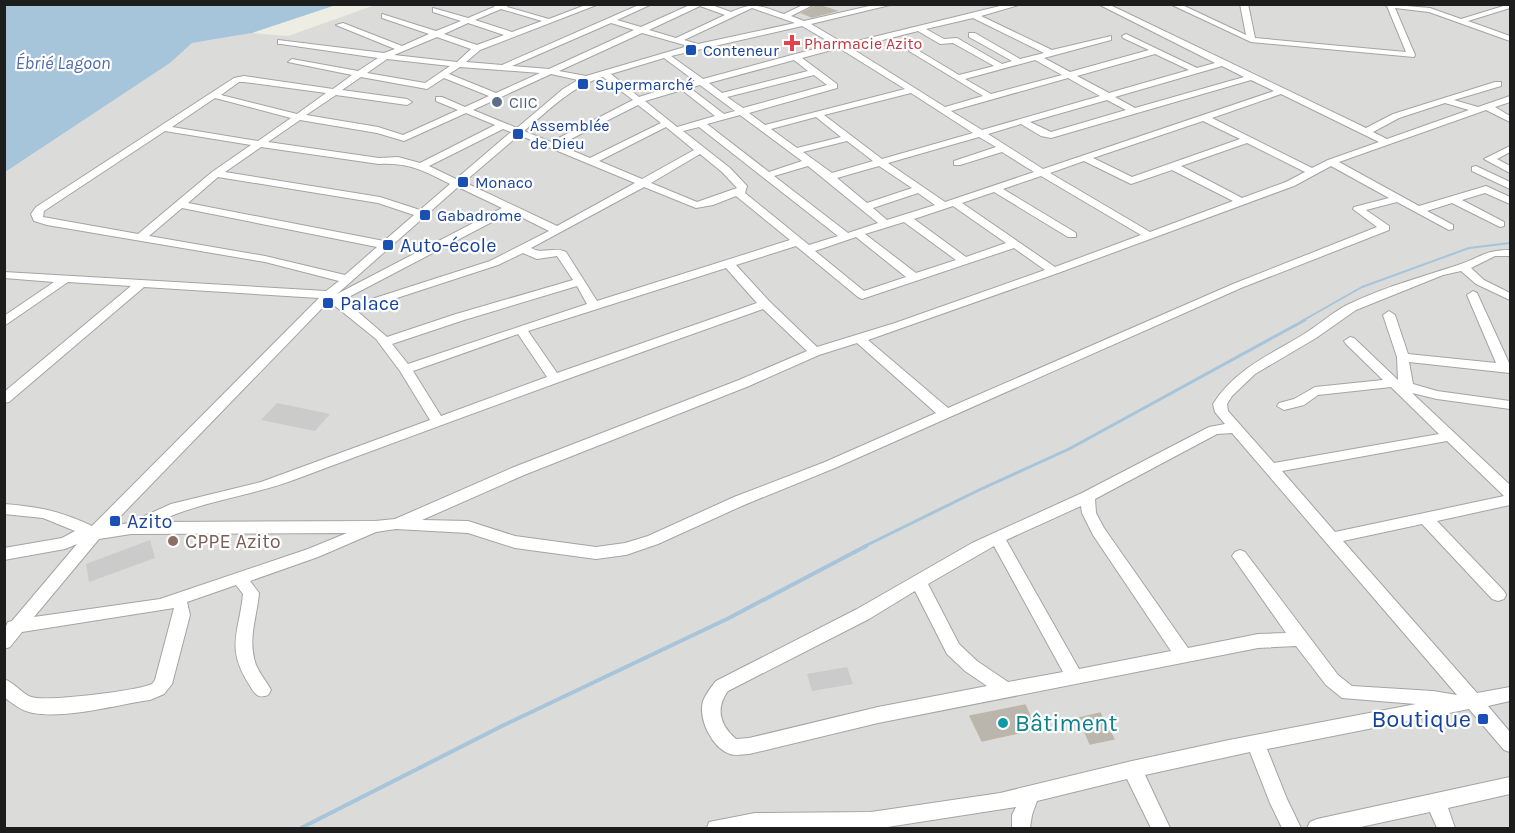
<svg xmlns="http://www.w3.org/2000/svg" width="1515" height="833" font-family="Karla,sans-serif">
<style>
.residential{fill:#dbdbda}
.religious{fill:#cbcbcb}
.water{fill:#a6c4da}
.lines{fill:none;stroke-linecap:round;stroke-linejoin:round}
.stream-far2{stroke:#a6c4da;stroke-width:2}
.stream-far1{stroke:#a6c4da;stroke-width:3}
.stream{stroke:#a6c4da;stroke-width:4}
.building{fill:#bab5ad;stroke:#bfb6a7;stroke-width:1.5}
.minor-casing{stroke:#a4a4a4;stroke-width:2}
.minor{fill:#fff;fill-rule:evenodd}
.health-dot{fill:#e0444e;stroke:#fff;stroke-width:2}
.transit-dot{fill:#1a4fb4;stroke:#fff;stroke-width:2}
.service-dot{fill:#5c6f8a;stroke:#fff;stroke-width:2}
.education-dot{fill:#8d6e63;stroke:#fff;stroke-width:2}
.culture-dot{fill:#0f9aa8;stroke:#fff;stroke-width:2}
.labels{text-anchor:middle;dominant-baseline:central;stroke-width:4.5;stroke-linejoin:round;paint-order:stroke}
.far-health-label{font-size:16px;fill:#be3a42;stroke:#fff;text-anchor:start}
.far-transit-label{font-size:16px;fill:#164399;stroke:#fff;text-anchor:start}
.far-service-label{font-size:16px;fill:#4e5e75;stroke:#fff;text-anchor:start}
.far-water-label{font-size:18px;font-style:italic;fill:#4e6aa9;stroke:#fff}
.transit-label{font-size:20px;fill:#164399;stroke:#fff;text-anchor:start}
.education-label{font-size:20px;fill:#785e54;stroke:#fff;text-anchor:start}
.near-transit-label{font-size:24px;fill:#164399;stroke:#fff;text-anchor:end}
.near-culture-label{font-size:24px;fill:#0d838f;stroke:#fff;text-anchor:start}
</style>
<rect width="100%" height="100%" fill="#eeede4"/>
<path class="residential" d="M375,5H1510V828H5L4,172L170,63L192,43L252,33L288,36Z"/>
<path class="religious" d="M277,403L330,414L315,431L261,420Z
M150,540L155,558L89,582L86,564Z
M847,667L853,684L812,691L807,674Z"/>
<path class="water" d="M5,4H336V5L252,33L192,43L170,63L5,172Z"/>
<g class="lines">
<path class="stream-far2" d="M1302,321L1362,287L1469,248L1510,243"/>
<path class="stream-far1" d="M863,547L979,490L1069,449L1305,320"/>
<path class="stream" d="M301,828L504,725L729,618L866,546"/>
</g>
<path class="building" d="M818,5L836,11L812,17L802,13Z
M1025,705L1036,729L982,741L970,716Z
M1100,713L1114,739L1090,744L1079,718Z"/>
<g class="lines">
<defs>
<path id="minor" d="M494,4H510L507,7L549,19L588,4H599L480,50L466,62L502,65L641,4H652L617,20L641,27L692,4H709L731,12C755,1 760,6 784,14L805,4H815L791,16L804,21L878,4H894L811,24L845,44L1008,4H1022L981,16L1052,50L1111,36V40L1044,58L1070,72L1149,50L1123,38L1122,36L1126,34L1197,68L1215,63L1098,4H1108L1366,128L1393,114L1495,82H1501V86L1454,100L1478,107L1510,96V102L1495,107L1510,116V122L1486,110L1339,162L1419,206L1486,186L1510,197V204L1485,193L1462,200L1504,222V226L1500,227L1452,203L1427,211L1453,225V229L1449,230L1397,202L1366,210L1389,226V230L1241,288L835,468L744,505L658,544L626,555L596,559L515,548L468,533L396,529L376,532L318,557L250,581L259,593C257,618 247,639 256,665C260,674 266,681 271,690L268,695C258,699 255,694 250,686C225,647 239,634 243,594L236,585L187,602L190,615L172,684L164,694L150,700C115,705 67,719 33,713C22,711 13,704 4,697V679C15,683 21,693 31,697C46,702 137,691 152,684L155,680L174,608L22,632L10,647L4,649V630L8,622L12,621L77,544L65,549L4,560V548L62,538L75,531L43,518L4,514V504C40,507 60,511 92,526L319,298L144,287L9,402L4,403V392L131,286L68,282L4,326V316L54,282L4,278V272L326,291L339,281L265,262L47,225L34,221L31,214L36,207L234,78L244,76L333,89L352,75L288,62L292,59L358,71L378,58L281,44H278V40L384,53L395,49L336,25L343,23L402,46L429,34L382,18V14L436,31L461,21L433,12V8L468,18L494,7ZM700,6L725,15L676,38L649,30ZM752,8L795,23L698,44L684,40ZM501,9L542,21L512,32L475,20ZM973,18L1044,53L1020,59L975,33H969V37L1012,61L1002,64L957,38L944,39L926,29ZM468,23L504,35L477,45L444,34ZM611,23L634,30L549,69L512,66ZM802,26L833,44L703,79L671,56ZM918,31L940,44L953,43L994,66L959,75L916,49L909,51L983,96L945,107L851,48ZM642,33L688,46L586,76L559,71ZM437,37L471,49L457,62L394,55ZM839,48L905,89L765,125L749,113L837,88V84L802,58ZM1155,54L1189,70L1109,93L1077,76ZM664,58L695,81L679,84L639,97L611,74ZM387,59L450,66L425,83L367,73ZM794,60L808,71L722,93L709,83ZM1035,60L1062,75L991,94L965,79ZM1222,66L1244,77L1135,108L1115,97ZM460,67L540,73L496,93L449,74ZM551,74L578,80L563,89L517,128L473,110ZM814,75L827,85L743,108L727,97ZM361,77L427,89L444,78L489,96L465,107L442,97H436V101L458,110L403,135L378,127L306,115L336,95L407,105L412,102L407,99L342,90ZM603,77L633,100L551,142L524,131C549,110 572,86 603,77ZM1068,78L1100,96L982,130L951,111ZM1251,80L1274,91L1043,169L988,134L1021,124L1041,136L1051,138ZM239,82H244L326,93L297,114L221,95ZM700,85L735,111L724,114L690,88ZM682,90L715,116L677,127L645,101ZM911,93L973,133L882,159L824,115ZM1281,94L1379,142L1328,160L1312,168L1212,118ZM215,98L291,118L258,141L172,127ZM1107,100L1126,110L1051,132L1030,122ZM1445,103L1469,110L1387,139L1373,132L1399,118ZM638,105L661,123L590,158L559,145ZM466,113L495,125L420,163L398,157L379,158L268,142L300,120L377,133L404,141ZM740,115L802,161L769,172L707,124ZM816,117L841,137L797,148L771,129ZM1203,121L1240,139L1132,177L1093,158ZM666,127L694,150L642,179L599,161ZM699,127L838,236L809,245L745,193L747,186L730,168L683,131ZM503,129L511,132L456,179L429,166ZM165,131L251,145L212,172L138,234L43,217L44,211ZM519,135L635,183L557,226L464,182ZM979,137L996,147L954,161V165H960L1002,152L1034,172L945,202L888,163ZM847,141L873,161L832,173L803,152ZM1247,143L1305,172L1286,182L1242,198L1181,166ZM261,147L379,164C408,162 425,171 450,184L420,210L380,197L225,172ZM700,154L722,172L737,188L697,202L651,183ZM1084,161L1131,184L1172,170L1233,201L1150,232L1050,173ZM808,166L878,223L848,233L774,176ZM879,166L912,188L867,203L837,178ZM1331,166L1389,198L1354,207L1353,209L1377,227L1233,284L948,408L868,340L1058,273L1294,186ZM1041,176L1141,235L1055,267L962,203L994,192L1068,237H1076V233L1003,189ZM218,177L378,203L414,215L384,241L188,203ZM458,187L502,208L337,294ZM644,187L696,208L713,205L736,196L790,240L597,301L566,252C554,246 543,255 531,248ZM918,193L935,205L887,220L873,208ZM953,206L1006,243L966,257L914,219ZM182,208L377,247L345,275L265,256L149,236ZM511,212L549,231L490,261L350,306L343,300ZM904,222L956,260L916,273L865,234ZM856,237L906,277L864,291L815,251ZM796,246L858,297L862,299L1014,248L1045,270L895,323L817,347L769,301L736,265ZM523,253L537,259L557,256L573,280L456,314L387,337L357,311L498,265ZM726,268L757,303L557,373L528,331ZM577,286L587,304L408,364L392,344L464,320ZM329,301L376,339L400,371L430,420L261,482L171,504L129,523L111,526ZM763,309L807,351L739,380L514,467L395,519L375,521L157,522C201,501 253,496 299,478C454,420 607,364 763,309ZM518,334L547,377L441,416L413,371ZM857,343L936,413L825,462L734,497L648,536L625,543L596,547L515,536L468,521L422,520L524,475L749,386L819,355ZM347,533L308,549L160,599L34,617L99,539L131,534Z
M1170,4H1180L1246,35L1240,4H1248L1255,38L1406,52L1387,6L1383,4L1430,8L1461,19L1510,4V8L1468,21L1510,36V41L1429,12L1395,8L1415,55L1414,57L1251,42Z
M1510,146V152L1497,159L1510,166V173L1484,159Z
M1476,166L1510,182V189L1472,171V167Z
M1510,250V256H1495L1471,268L1484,280L1510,293V300L1476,284L1461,271L1443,275L1356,310L1316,338L1255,374L1232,396L1227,404L1228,411L1274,463L1439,434L1391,387L1318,395L1304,405L1284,410L1277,406L1279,403L1294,399L1315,387L1383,380L1346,344L1344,341L1350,337L1354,338L1398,380L1397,357L1383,315L1389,311L1395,315L1408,354L1496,363L1467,295L1473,291L1477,293L1510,365V373L1409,362L1413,384L1437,391L1510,401V409L1437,399L1412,393L1510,485V505L1437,521L1504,591L1506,595L1504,599L1498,601L1492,599L1422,524L1343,541L1477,693L1510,687V701L1488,706L1510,732V752L1504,750L1469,709L1267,749L1287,799L1301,828H1282L1270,803L1250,752L1145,775L1170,828H1151L1127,779L1037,801L1032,815L1030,828H1012V815L1016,807L881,828H707L709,822L755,813L871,812L1000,793L1132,761L1229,740L1416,704L1342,698L1326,685L1296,646L1258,648L878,723L749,754C743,754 736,756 730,754C712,748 698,719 703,701C706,694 711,687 716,681L857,609L972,543L1082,493L1209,427L1225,424L1215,412L1213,404C1234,371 1267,356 1299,337C1317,327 1332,312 1349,304C1384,287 1422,277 1458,265C1480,258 1484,250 1510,250ZM1232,433L1457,695L1433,691L1352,686L1338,675L1245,552L1240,550L1235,552L1232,556L1235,560L1286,633L1258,634L1188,648L1104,528L1096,513L1095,499L1217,434ZM1447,441L1504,496L1335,532L1282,471ZM1081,506L1082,513L1093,535L1171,651L1079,669L1006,540ZM994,546L1063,672L1008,682L977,661L959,644L928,584ZM915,591L947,654L965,671L987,686L878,707L749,738L736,739C720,725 715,709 728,691L869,619Z
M1510,777V794L1448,808L1455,828H1437L1430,812L1356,828H1307L1310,822L1317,819Z"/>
</defs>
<use href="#minor" class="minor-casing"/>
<use href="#minor" class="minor"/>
</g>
<path class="health-dot" d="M789 34h6v6h6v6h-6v6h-6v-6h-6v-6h6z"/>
<g class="transit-dot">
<rect x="685" y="44" width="12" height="12" rx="3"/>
<rect x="577" y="78" width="12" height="12" rx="3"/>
<rect x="512" y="128" width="12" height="12" rx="3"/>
<rect x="457" y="176" width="12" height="12" rx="3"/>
<rect x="419" y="209" width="12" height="12" rx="3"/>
<rect x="382" y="239" width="12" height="12" rx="3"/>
<rect x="322" y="297" width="12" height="12" rx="3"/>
<rect x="109" y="515" width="12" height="12" rx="3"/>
<rect x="1477" y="713" width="12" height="12" rx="3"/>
</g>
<circle class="service-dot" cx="497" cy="102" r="6"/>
<circle class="education-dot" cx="173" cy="541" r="6"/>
<circle class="culture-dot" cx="1003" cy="723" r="6"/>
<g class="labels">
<g class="far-health-label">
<text x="804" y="43">Pharmacie Azito</text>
</g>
<g class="far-transit-label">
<text x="703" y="50">Conteneur</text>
<text x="595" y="84">Supermarché</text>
<text x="530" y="125">Assemblée<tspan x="530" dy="18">de Dieu</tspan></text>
<text x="475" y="182">Monaco</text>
<text x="437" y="215">Gabadrome</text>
</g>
<g class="far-service-label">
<text x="509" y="102">CIIC</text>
</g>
<g class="far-water-label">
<text x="63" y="63">Ébrié Lagoon</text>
</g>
<g class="transit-label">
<text x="400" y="245">Auto-école</text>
<text x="340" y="303">Palace</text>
<text x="127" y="521">Azito</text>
</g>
<g class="education-label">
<text x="185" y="541">CPPE Azito</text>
</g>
<g class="near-transit-label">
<text x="1471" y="719">Boutique</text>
</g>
<g class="near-culture-label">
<text x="1015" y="723">Bâtiment</text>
</g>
</g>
<rect width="1515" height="833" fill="none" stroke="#1d1d1d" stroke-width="12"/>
</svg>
